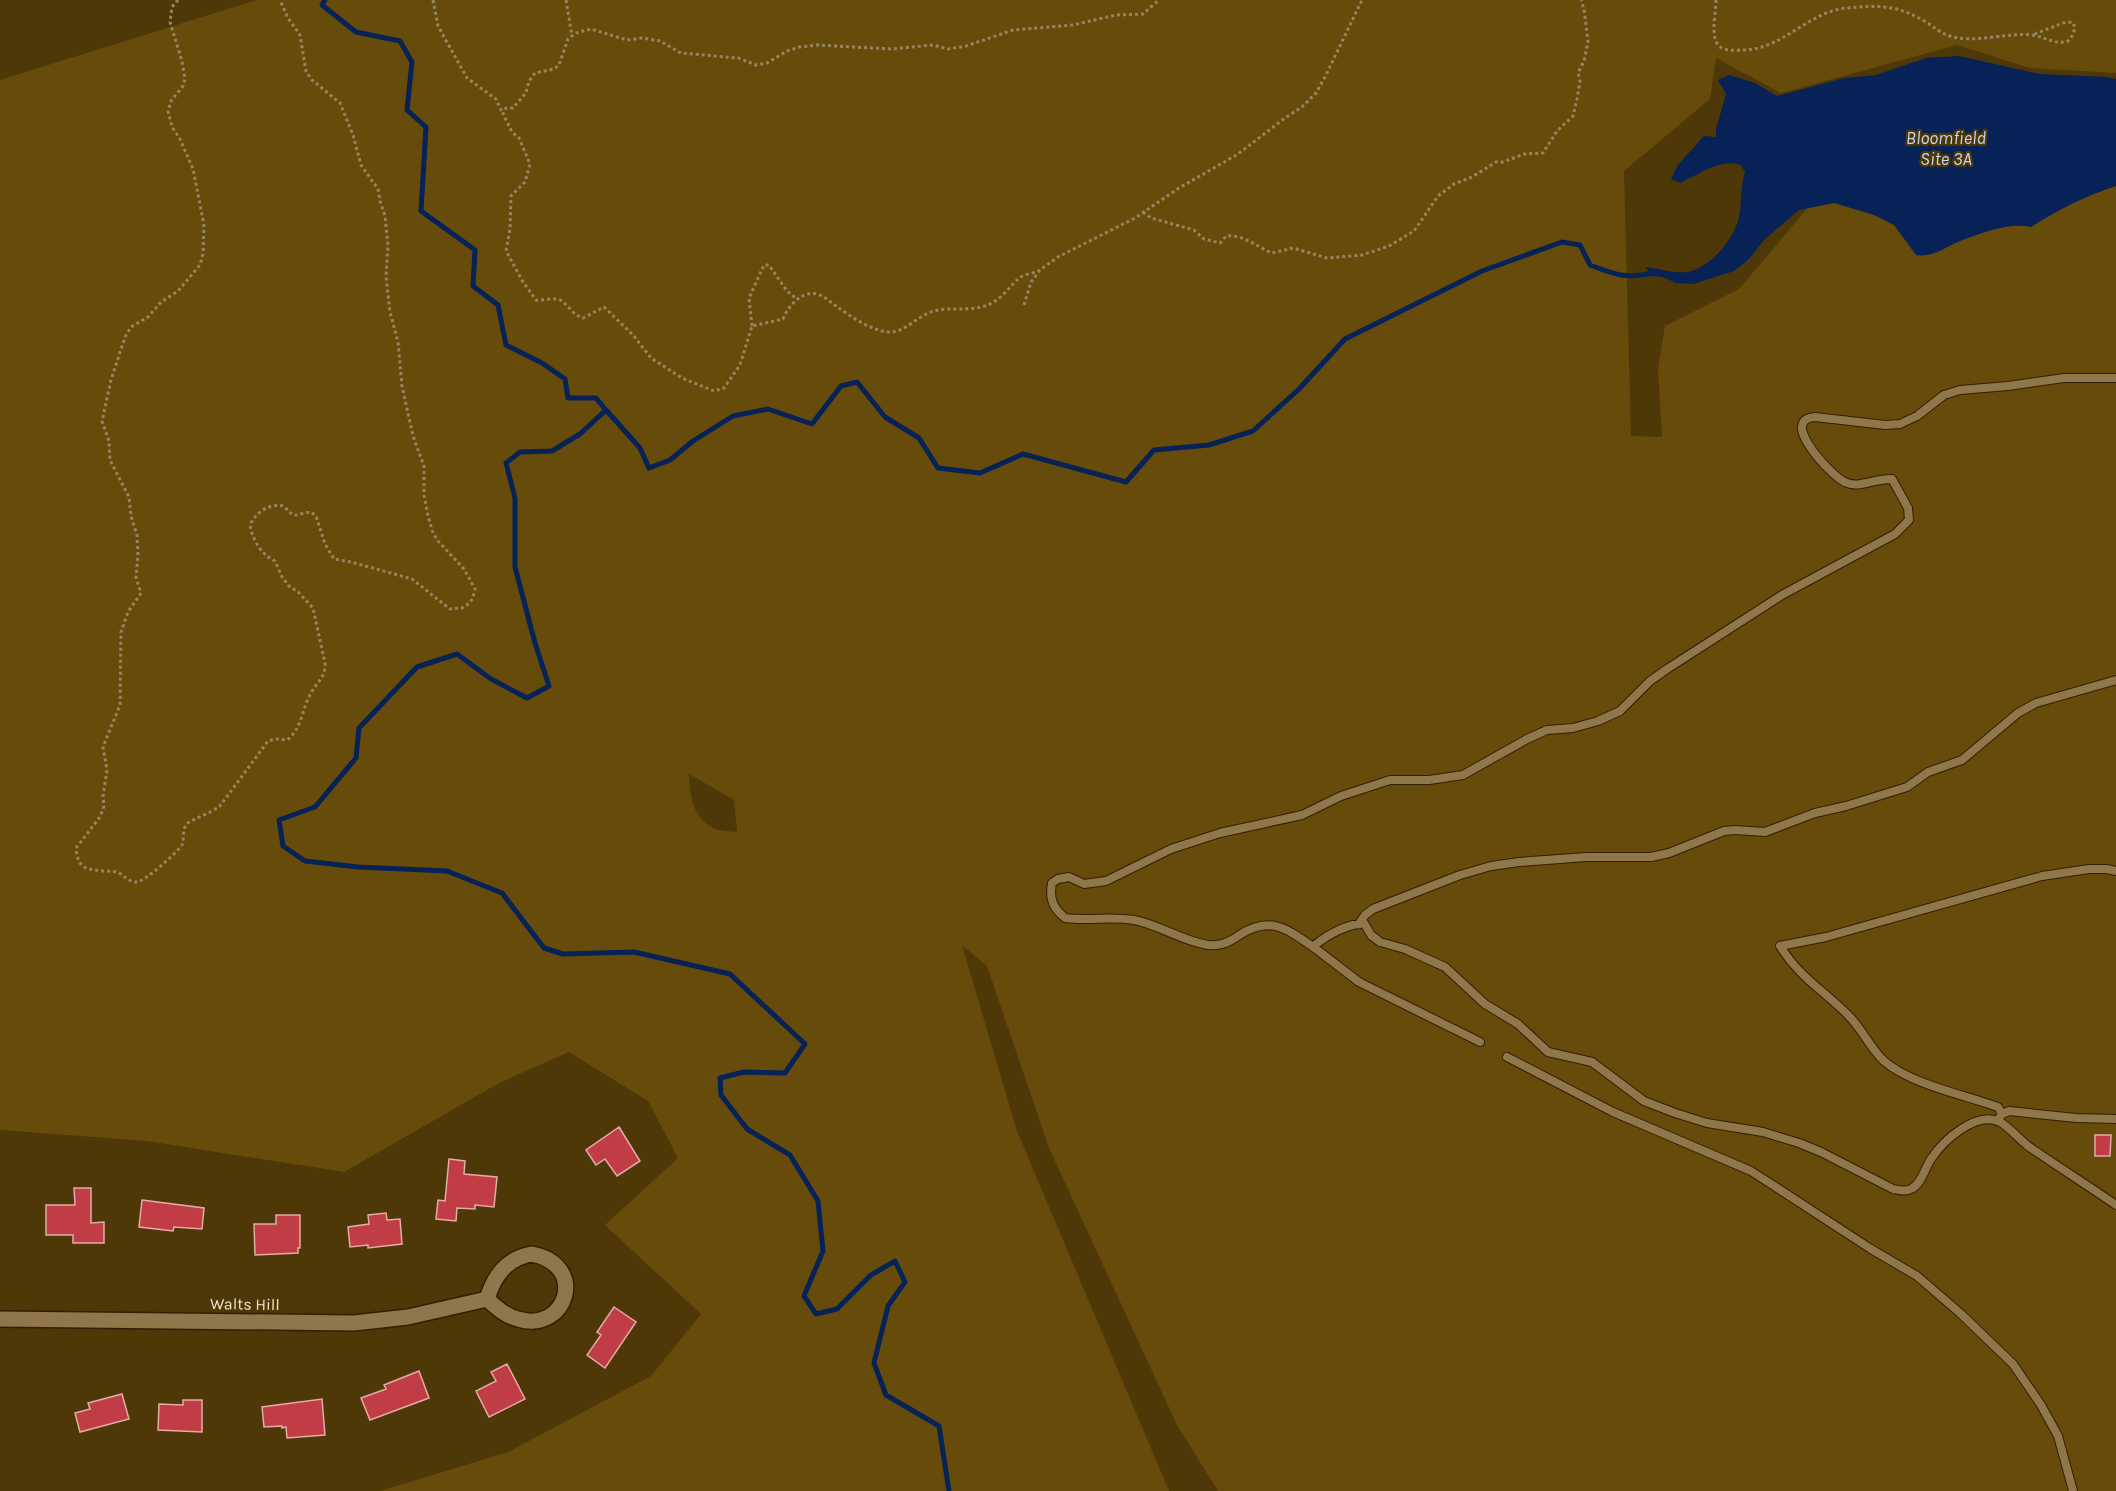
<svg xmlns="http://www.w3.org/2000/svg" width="2116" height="1491" font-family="Karla,sans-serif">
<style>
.green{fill:#674b0b;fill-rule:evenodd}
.water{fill:#062256}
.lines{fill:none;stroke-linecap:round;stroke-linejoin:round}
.stream{stroke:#062256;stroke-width:5}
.building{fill:#c03d45;stroke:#e4aba9;stroke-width:1.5}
.lane-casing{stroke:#301f00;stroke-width:10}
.street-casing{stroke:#301f00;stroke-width:18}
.path{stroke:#978560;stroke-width:3;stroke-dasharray:3 3;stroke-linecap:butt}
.lane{stroke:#8f764b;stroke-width:8}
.street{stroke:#8f764b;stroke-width:15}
.labels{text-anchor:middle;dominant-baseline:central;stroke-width:4.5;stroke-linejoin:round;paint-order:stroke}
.street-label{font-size:16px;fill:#f1e4cd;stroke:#4e3808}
.water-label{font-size:18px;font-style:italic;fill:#c5d4ee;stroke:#4e3808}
</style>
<rect width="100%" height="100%" fill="#4e3808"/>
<path class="green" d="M257,0H2116V73L2030,68L1957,45L1781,93L1716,58L1710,99L1624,171L1631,436L1662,437L1658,369L1665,326L1739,289L1829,183L2116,154V1491H1218L1177,1425L1049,1148L987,966L962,945L1017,1131L1169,1491H380L508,1452L651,1376L701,1314L605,1225L678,1158L648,1101L569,1052L499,1083L344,1172L147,1141L0,1130V80ZM689,774L734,800L737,832C730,831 719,831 713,828C692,817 690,795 689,774Z"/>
<path class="water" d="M1959,56L2040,74L2107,77L2116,79V186C2088,195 2055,211 2031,227C2011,222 1984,232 1965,239C1948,245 1934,258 1916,255L1894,225L1874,215L1834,203L1799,210L1764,240L1749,259L1734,271L1693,284L1676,283L1663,277L1653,276L1645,267C1656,268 1676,274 1686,272C1710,269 1733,240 1739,218C1742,203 1740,187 1745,172L1741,165C1721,158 1698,175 1680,183L1671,179L1678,165L1704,136L1716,137V129L1726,94L1718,80L1729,75L1755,83L1777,96L1844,78L1876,75L1926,58Z"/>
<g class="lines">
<path class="stream" d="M325,0L322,5L356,32L400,41L412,62L407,110L426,127L421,211L475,250L473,286L498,305L506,345L542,363L565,379L568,398H596L606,410
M949,1491L939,1426L886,1395L874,1363L888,1306L905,1282L895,1261L871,1275L837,1309L816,1314L804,1296L823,1251L818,1201L790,1155L747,1129L721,1095L720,1078L744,1072L785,1073L805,1044L730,974L634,952L563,954L544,948L502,893L447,871L358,867L305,861L283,846L279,820L315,807L356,758L359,728L417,667L457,654L491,679L527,698L549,686L535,643L515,567V498L506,463L520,452L552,451L580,434L606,410L640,448L649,468L670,460L693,441L733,416L768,409L812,424L841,386L857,382L885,417L919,438L938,468L980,473L1023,454L1126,482L1154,450L1209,445L1253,431L1299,389L1345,339L1482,271L1562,242L1580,245L1590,265C1618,276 1627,279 1658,272"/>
</g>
<path class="building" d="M619,1127L640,1161L617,1176L605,1159L596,1165L586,1150Z
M2095,1135H2111L2110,1156H2095Z
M449,1159L465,1161L464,1174L497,1177L494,1207L475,1205V1209L457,1208L456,1221L436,1219L438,1200L445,1201Z
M74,1188H91V1223L104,1222V1243H73V1235H46V1205H75Z
M142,1200L204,1208L202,1229L174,1227L173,1231L139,1227Z
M386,1213L387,1220L400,1219L402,1244L368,1248V1245L350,1247L348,1227L369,1224L368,1215Z
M276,1215H300V1248H298V1253L255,1255L254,1224H276Z
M614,1307L636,1322L605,1368L587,1355L601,1335L597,1332Z
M507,1364L525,1399L489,1417L476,1391L496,1381L491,1372Z
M419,1371L429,1398L370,1420L361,1398L386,1389L384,1385Z
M122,1394L129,1419L80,1432L75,1413L90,1409L88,1403Z
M322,1399L325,1435L287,1438L286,1427L282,1428V1426L264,1427L262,1407Z
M183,1400H202V1432L158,1430L159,1404L183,1405Z"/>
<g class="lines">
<defs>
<path id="lane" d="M1359,924L1365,915L1373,909L1460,875L1491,866L1519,862L1586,857H1651L1669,853L1724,831L1735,830L1765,832L1815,813L1846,806L1907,787L1928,772L1962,760L2018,713L2036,703L2116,680
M1316,949C1287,929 1270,914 1238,936C1228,943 1220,946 1208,945C1182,941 1160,925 1134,920C1112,916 1088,921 1065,918C1053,908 1049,899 1052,883L1058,879L1069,877L1084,884L1106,881L1171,849L1220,833L1302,815L1341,796L1390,780H1429L1463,775L1527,739L1547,730L1573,728L1598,721L1620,711L1650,681L1667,669L1782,595L1895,534L1909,520L1908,508L1892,479C1877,478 1861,488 1847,483C1834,479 1795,436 1803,423C1805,418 1810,418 1815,417L1885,425L1900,424L1917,416L1944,395L1960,390L2008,386L2064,378H2116
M1480,1042L1359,982L1316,949L1315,945C1330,933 1346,925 1364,923L1371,935L1380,942L1405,949L1445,967L1485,1004L1518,1024L1548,1052L1592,1062L1644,1101L1675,1113L1707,1123L1763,1132L1799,1143L1821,1152L1893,1189C1898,1190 1905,1192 1911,1189C1921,1185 1925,1168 1931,1159C1943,1141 1976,1110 2000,1122C2009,1127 2019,1139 2028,1146C2057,1166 2087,1185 2116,1205
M1507,1057L1613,1112L1751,1171L1871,1249L1917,1276L1960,1313L2013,1364L2041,1405L2058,1436L2073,1491
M2002,1114L1998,1107L1986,1103C1955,1093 1908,1082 1884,1061C1869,1047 1862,1028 1847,1014C1822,989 1800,978 1780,946L1826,937L2042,876L2089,869H2107L2116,871
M2000,1117L2002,1114L2009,1111L2076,1118L2116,1119"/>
<path id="street" d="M531,1254C589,1264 567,1334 518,1319C505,1316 496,1307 487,1299C494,1276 506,1259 531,1254Z
M0,1319L354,1323L408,1317L487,1299"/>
</defs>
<use href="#lane" class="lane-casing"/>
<use href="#street" class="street-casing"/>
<path class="path" d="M178,0L172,7L170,22L182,61L185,79L183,86L171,101L168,111L172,127L180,139L193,169L204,225L203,254L200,265L178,291L161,302L148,317L131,327L125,337L111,380L102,421L109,441L110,460L129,497L131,516L137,535L138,555L136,578L141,593L128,612L121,632L120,705L103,747L107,770L103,796L104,806L100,817L76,848C78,868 84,869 103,871C107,871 112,871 117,872C123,874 129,883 137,882C144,882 178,852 182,845C185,838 181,829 188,823C193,819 211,813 220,806L268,741L276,739L287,740C302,729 302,708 311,693C317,682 326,677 325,663L313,608L298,592L289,586L282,577L275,561C261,554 253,541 250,525C256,512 269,503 284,506C296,521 296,513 311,512L316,516L325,544L334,559L351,562L412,579L450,609L462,608L470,603L473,597L475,589L464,569L438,541L433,533L428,516L424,495V466L413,436L402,386L398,342L390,312L386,276L388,246L385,216L380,201L378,189L361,165L353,135L340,103L312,80L306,71L300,35L288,18L280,0
M433,0L438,26L467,78L496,99L503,114
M566,0L572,36
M1716,0C1716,15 1708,44 1724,49C1730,51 1737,50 1743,50C1782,50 1809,11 1847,8C1879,5 1898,5 1926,22C1934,27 1940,33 1950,36C1974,44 2008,32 2032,35C2046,37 2052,44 2067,42L2073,35L2075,27L2072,22L2063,23L2032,35
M1143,212L1151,218L1194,230L1204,239L1220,243L1226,236C1243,234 1257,247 1272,253L1293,248L1327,258L1362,255L1389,246L1414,231L1438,196L1454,184L1472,177L1496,162H1503L1524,154L1543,153L1557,131L1573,116L1577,99L1580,81L1578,73L1584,61L1588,42L1584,9L1581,0
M1040,270C1034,273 1025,274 1019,278C1010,286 1003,297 992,303C973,313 954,306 934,311C918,315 905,333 889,332C871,331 850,316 836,306C830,302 825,296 817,294C802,290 788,306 783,319L752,326L740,365L724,388L714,391L682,378L651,358L633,335L604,307L583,318C572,315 569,305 560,300C553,297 543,301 536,300L523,282L506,251L510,229L511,196L525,182L530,164L519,138L512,132L503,114L506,108H513L526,93L529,81L535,73L554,69L559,65L568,39L576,33L591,29L627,40L642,38L660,41L681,53L738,58L756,65L767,63L787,51L800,47L817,45L891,49L933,45L948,49L966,46L1013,30L1073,25L1116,15L1143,14L1159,0
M1024,305L1031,282L1040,270L1058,257L1135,218L1179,188L1238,154L1285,118L1302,107L1316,93L1325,77L1362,0
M752,326L749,298L764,265H769L787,291L797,299"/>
<use href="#lane" class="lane"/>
<use href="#street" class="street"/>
</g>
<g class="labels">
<g class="street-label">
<text transform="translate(245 1304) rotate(1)">Walts Hill</text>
</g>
<g class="water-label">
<text x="1946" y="138">Bloomfield<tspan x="1946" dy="21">Site 3A</tspan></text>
</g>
</g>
</svg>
